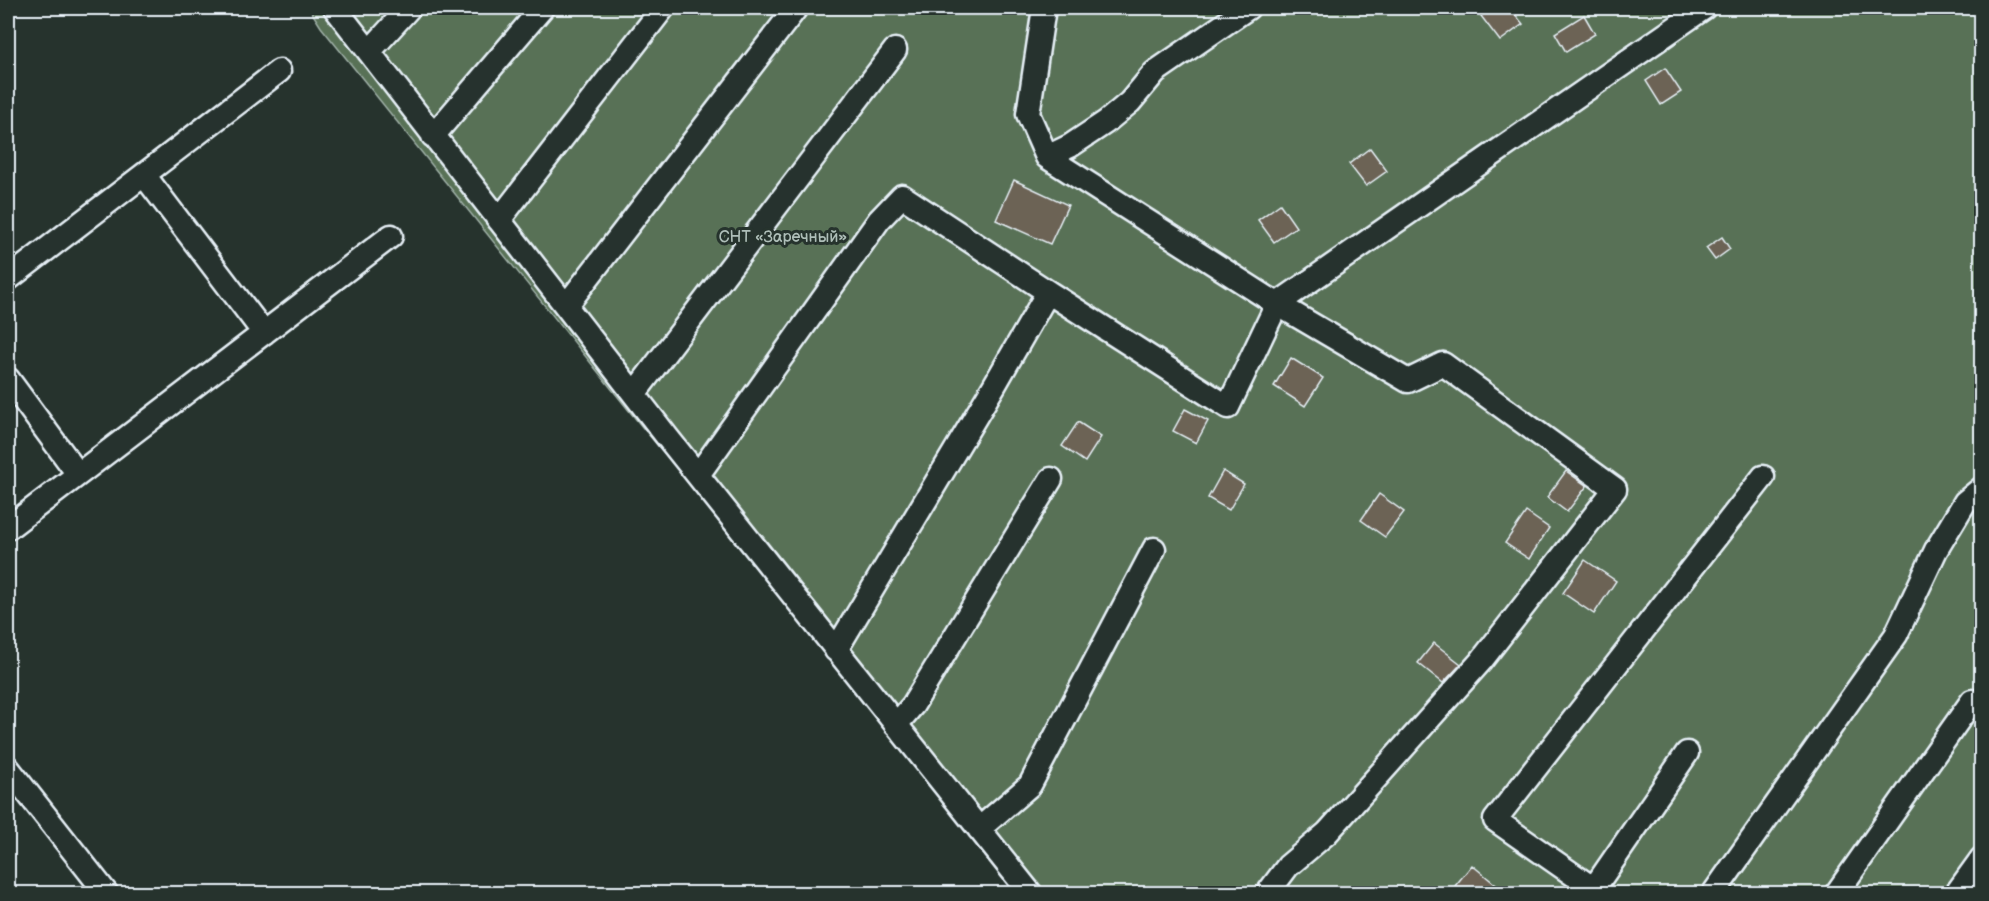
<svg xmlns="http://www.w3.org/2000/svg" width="1989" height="901" font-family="'Balsamiq Sans',sans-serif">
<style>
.green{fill:#587157;stroke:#a0b1a8;stroke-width:1.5}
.building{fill:#6c6355;stroke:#e8f1f8;stroke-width:1.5}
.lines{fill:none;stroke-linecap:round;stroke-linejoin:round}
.minor-casing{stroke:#e8f1f8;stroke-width:27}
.minor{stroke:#26332d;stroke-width:22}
.labels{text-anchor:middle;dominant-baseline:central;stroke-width:6;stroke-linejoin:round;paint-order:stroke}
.park-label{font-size:16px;fill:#aebeb8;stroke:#26332d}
</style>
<rect width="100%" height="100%" fill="#26332d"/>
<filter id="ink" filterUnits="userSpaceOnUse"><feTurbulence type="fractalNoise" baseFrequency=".0167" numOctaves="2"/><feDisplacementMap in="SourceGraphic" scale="12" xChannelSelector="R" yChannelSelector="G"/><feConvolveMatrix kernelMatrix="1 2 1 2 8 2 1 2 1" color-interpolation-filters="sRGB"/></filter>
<g filter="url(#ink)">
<path class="green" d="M309,8H1981V893H1035L643,428L321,27Z"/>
<path class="building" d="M1492,8H1510L1523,24L1500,41L1481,16Z
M1584,15L1595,34L1566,52L1555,33Z
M1665,68L1681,92L1661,105L1646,81Z
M1370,148L1387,171L1366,186L1349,164Z
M1014,180L1068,205L1050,244L996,220Z
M1280,204L1296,227L1274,242L1258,220Z
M1722,237L1730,249L1715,260L1706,248Z
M1291,358L1323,378L1305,406L1274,386Z
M1185,409L1208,421L1196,443L1173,431Z
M1078,422L1101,437L1085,462L1062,446Z
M1223,471L1244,484L1229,510L1208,498Z
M1566,471L1587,486L1567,512L1547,497Z
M1379,494L1404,512L1385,537L1361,520Z
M1526,512L1549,528L1529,559L1505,543Z
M1585,560L1616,581L1594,614L1563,593Z
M1434,643L1461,664L1443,683L1418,663Z
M1472,865L1507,894H1464L1455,886Z"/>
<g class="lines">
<defs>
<path id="minor" d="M335,8L668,438L1031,894
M1044,8L1028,114L1047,157
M1248,8L1155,72L1130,102L1106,122L1070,146L1047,157L1277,304L1408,381L1443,364L1615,489L1481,661L1327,833L1288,866L1267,894
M369,52L409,8
M433,136L542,8
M144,175L264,333
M499,220L663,8
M8,279L279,71
M566,306L796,8
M8,379L78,474
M634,394L895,50
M698,475L879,220L902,196L1048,292
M8,528L391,236
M836,650L994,386L1048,292L1228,407L1277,304L1704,8
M896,725L913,705L1051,479
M8,768L107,894
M979,829L1030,785L1154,549
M1590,894L1687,753
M1601,894L1495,820L1763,477
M1713,894L1896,635L1936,550L1965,502L1982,488
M1836,894L1972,701L1982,708
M1956,894L1982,858"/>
</defs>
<use href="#minor" class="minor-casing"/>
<use href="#minor" class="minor"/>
</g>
</g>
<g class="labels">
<g class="park-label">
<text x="783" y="237">СНТ «Заречный»</text>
</g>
</g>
<rect width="1989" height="901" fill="none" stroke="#26332d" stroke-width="30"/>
<rect x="15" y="15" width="1959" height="871" fill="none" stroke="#e8f1f8" stroke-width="2" filter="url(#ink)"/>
</svg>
